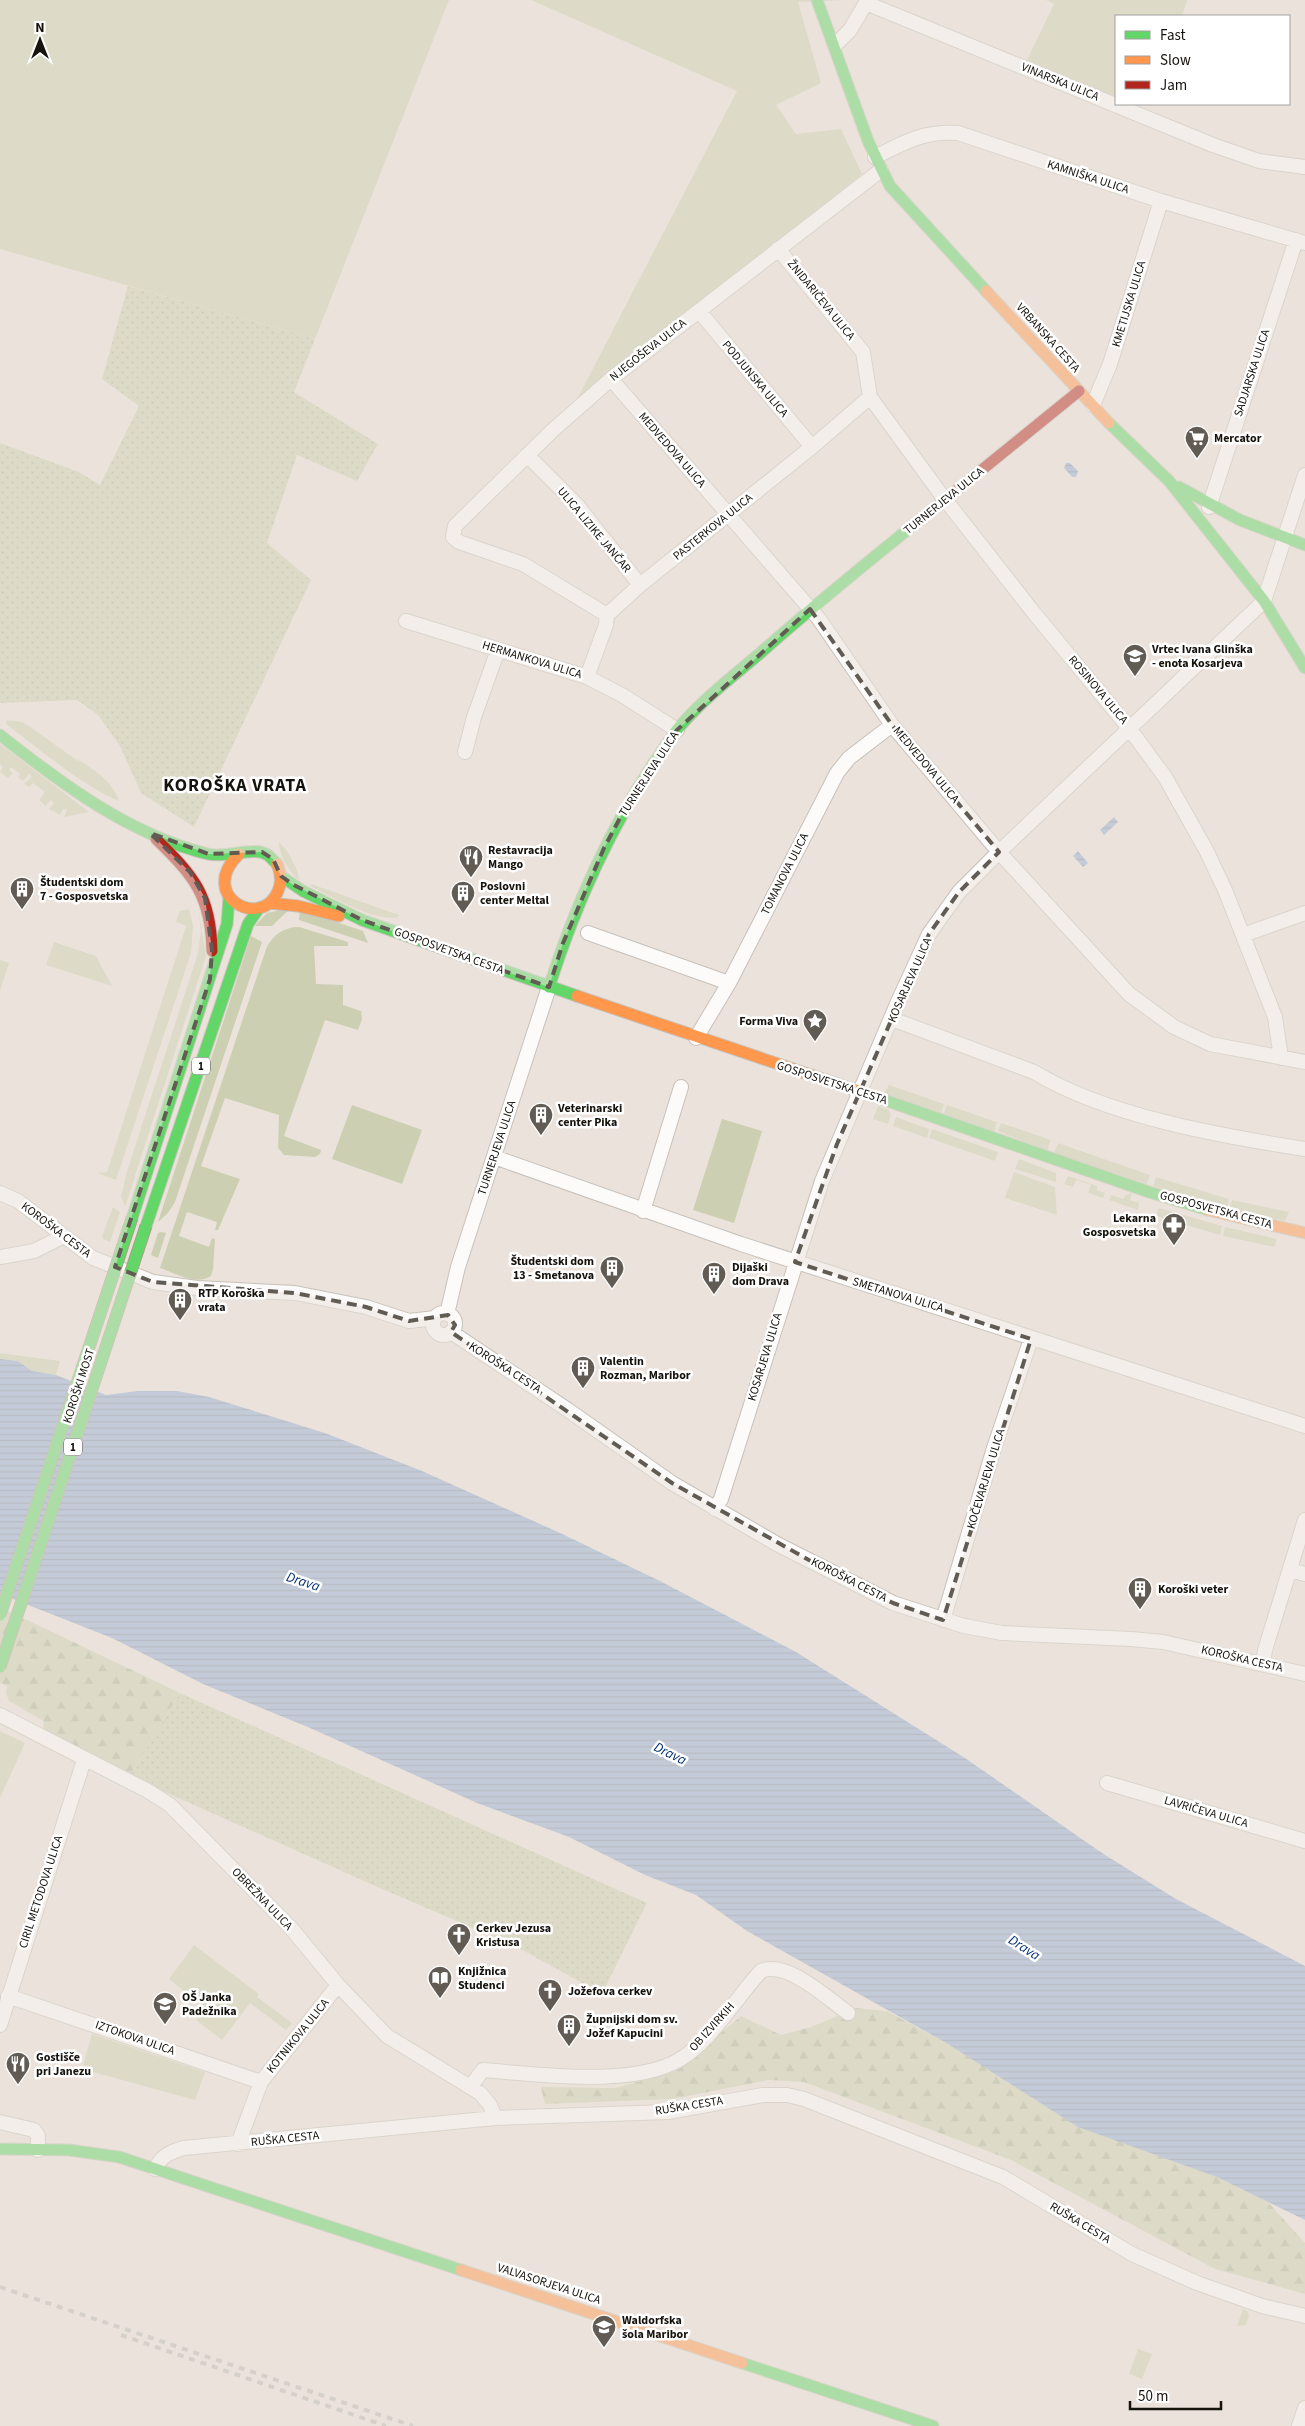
<svg xmlns="http://www.w3.org/2000/svg" width="1305" height="2426" font-family="'Source Sans 3',sans-serif">
<style>
.green{fill:#cccfb1}
.forest{fill:url(#forest-firs)}
.garden{fill:url(#garden-dots)}
.water{fill:url(#water-rules)}
.lines{fill:none;stroke-linecap:round;stroke-linejoin:round}
.street-casing{stroke:#c7c1ba;stroke-width:16}
.fast-casing{stroke:#c7c1ba;stroke-width:13}
.slow-casing{stroke:#c7c1ba;stroke-width:13}
.jam-casing{stroke:#c7c1ba;stroke-width:13}
.street{stroke:#fcfbfa;stroke-width:14}
.fast{stroke:#63d668;stroke-width:11}
.slow{stroke:#ff974d;stroke-width:11}
.jam{stroke:#b3261e;stroke-width:11}
.rail{stroke:#bbb8b6;stroke-width:4;stroke-dasharray:6 6;stroke-linecap:butt}
.fast-bridge-casing{stroke:#aaa08c;stroke-width:13;stroke-linecap:butt}
.fast-bridge{stroke:#63d668;stroke-width:11}
.marked{fill:none;stroke:#615b54;stroke-width:4;stroke-dasharray:10 6;stroke-linejoin:round}
.labels{text-anchor:middle;dominant-baseline:central;stroke-width:5;stroke-linejoin:round;paint-order:stroke}
.shield{fill:#fff;stroke:#5c5955;stroke-width:1}
.shield-label{font-size:11px;font-weight:bold;fill:#16120c}
.street-label{font-size:12px;fill:#16120c;stroke:#fff}
.poi-label{font-size:12px;font-weight:bold;fill:#16120c;stroke:#fff;text-anchor:start}
.water-label{font-size:14px;font-style:italic;fill:#012e71;stroke:#fff}
.district-label{font-size:18px;font-weight:bold;letter-spacing:1px;fill:#16120c;stroke:#fff}
</style>
<defs>
<pattern id="forest-firs" width="22" height="20" patternUnits="userSpaceOnUse" patternTransform="scale(1.25)"><rect width="22" height="20" fill="#cccfb1"/><path d="M5 1l3.5 6h-7zM16 11l3.5 6h-7z" fill="#aeb197"/></pattern>
<pattern id="garden-dots" width="8" height="8" patternUnits="userSpaceOnUse" patternTransform="scale(1.25)"><rect width="8" height="8" fill="#cccfb1"/><path d="M2 2h.1M6 6h.1" fill="none" stroke="#aeb197" stroke-width="1.8" stroke-linecap="round"/></pattern>
<pattern id="water-rules" width="6" height="5" patternUnits="userSpaceOnUse" patternTransform="scale(1.25)"><rect width="6" height="5" fill="#96aed4"/><path d="M0 2.5h6" fill="none" stroke="#798caa"/></pattern>
</defs>
<rect width="100%" height="100%" fill="#ebe3db"/>
<path class="green" d="M0,0H449L315,339L0,249Z
M531,0H846L798,2L821,83L776,105L796,134L841,129L862,174L574,405L737,91Z
M1046,0H1187L1182,16H1116V99L1027,60L1054,4Z
M7,720L22,722L29,726L78,761L79,760C94,770 114,782 119,801C82,786 38,748 6,724Z
M0,744L89,812L64,817L67,810L63,809L60,815L49,809L54,803L50,800L46,806L39,800L45,792L33,783L29,787L24,784L32,777L29,774L23,781L18,777L20,774L11,767L9,770L13,773L8,778L0,772L3,767L0,764Z
M279,843C286,846 300,872 299,880C289,871 280,858 279,843Z
M311,884L399,915L398,917C376,923 331,896 310,886Z
M198,907L206,956L125,1207L121,1196L127,1171L198,953L201,931Z
M291,908L272,926H255L267,913Z
M189,909L193,926L191,953L116,1180L97,1173L107,1172L186,926L176,922L180,911Z
M300,910L363,931L368,943L299,920Z
M299,927L348,942V946H314L316,984L343,985V1005L361,1011L362,1019L358,1030L325,1020L284,1136L321,1150L320,1154L315,1157L284,1155L278,1148L279,1115L225,1098L201,1166L240,1179L218,1230H215L217,1222L187,1212L179,1236L209,1247L212,1238L215,1239L213,1269L211,1276C196,1286 175,1273 160,1268L266,949C272,935 284,927 299,927Z
M251,936L262,942L175,1202L168,1213L158,1222Z
M54,942L96,956L112,986L46,965Z
M0,960L9,963L0,991Z
M889,1085L944,1104L941,1114L883,1095Z
M352,1105L422,1130L402,1184L332,1159Z
M947,1105L997,1122L994,1132L943,1115Z
M878,1106L889,1110L891,1115L888,1124L873,1119Z
M896,1117L929,1129L927,1138L893,1126Z
M722,1119L762,1131L734,1223L693,1210Z
M1001,1123L1051,1140L1047,1151L998,1131Z
M932,1129L998,1152L995,1161L929,1138Z
M1058,1143L1150,1175L1147,1184L1054,1153Z
M1019,1159L1056,1173V1182L1015,1169Z
M1014,1172L1055,1187L1057,1215L1005,1198Z
M1068,1176L1097,1186V1190L1105,1193L1103,1198L1088,1193L1091,1185L1076,1180L1073,1187L1064,1184Z
M1156,1177L1229,1199L1227,1209L1153,1186Z
M1132,1193L1130,1200L1139,1203L1138,1210L1109,1200L1111,1195L1124,1199L1125,1195Z
M1232,1200L1289,1212L1285,1221L1229,1209Z
M113,1207L120,1212L110,1242L103,1239L102,1236Z
M1159,1208L1222,1226L1220,1235L1156,1216Z
M1225,1227L1277,1239L1274,1247L1223,1236Z
M161,1232L166,1233L158,1258L151,1255L158,1233Z
M0,1353L60,1361L56,1375L32,1371L18,1361L0,1359Z
M0,1731L25,1743L0,1798Z
M194,1945L259,1994L257,1997L292,2023L286,2030L250,2003L222,2040L196,2020L205,2007L169,1979Z
M92,2034L205,2072L195,2100L82,2069Z
M1243,2309L1247,2311L1249,2315L1246,2325L1237,2326Z
M1138,2349L1152,2354L1142,2379L1129,2374Z"/>
<path class="forest" d="M0,1607L180,1693L129,1776L48,1732L43,1727L44,1721L9,1701L6,1693L7,1686L0,1683Z
M856,2008L887,2011L948,2044L1268,2202L1305,2243V2294L1215,2269L1011,2160L804,2082L769,2080L672,2099L545,2104L541,2087L615,2088L674,2072L741,2016L781,2035L811,2027Z"/>
<path class="garden" d="M128,286L315,339L294,392L378,444L357,481L297,455L267,543L311,580L194,827L141,793L120,746L98,715L77,700L0,703V443L79,472L100,485L139,406L102,379Z
M180,1693L647,1903L602,1994L515,1946L382,1889L129,1776Z"/>
<path class="water" d="M1066,463H1070L1078,471L1076,477H1072L1064,468Z
M1114,817L1118,822L1104,835L1100,830Z
M1078,851L1088,863L1083,867L1073,856Z
M0,1359L18,1361L32,1371L56,1375L106,1395L138,1391H177L209,1397L325,1433L422,1471L558,1532L660,1581L796,1652L965,1758L1102,1853L1176,1899L1305,1966V2220L1217,2177L1078,2127L948,2044L747,1931L696,1895L645,1875L569,1837L477,1803L310,1728L203,1684L112,1638L0,1594Z"/>
<g class="lines">
<defs>
<path id="street" d="M836,44L850,30L866,3L1213,145L1259,161L1305,167
M875,157C906,142 922,131 958,133L1161,201L1305,243
M778,249L863,352L870,397L940,493L1034,613L1129,728L1165,777L1206,850L1225,890L1275,1017L1281,1058
M699,311L812,447
M611,379L819,619L892,725L999,852L1129,994L1174,1027L1210,1044L1305,1062
M1093,405L1110,364L1161,201
M527,455L578,506L640,585
M1209,507L1296,240
M607,615L523,564L459,542L453,537L455,526L553,430L611,379L881,170
M406,621L587,677L622,695L677,730
M587,677L606,625L607,615L640,585L812,447L870,397
M465,752L474,717L498,650
M588,933L729,983
M1243,935L1305,913
M892,1019L1034,1072C1106,1116 1221,1136 1305,1149
M696,1038L729,983L837,773L849,758L892,725
M494,1157L741,1244L1305,1426
M0,1193L18,1201L93,1258L153,1282L197,1288L295,1293L366,1307L409,1321L435,1318
M643,1211L681,1087
M0,1257L34,1251L64,1236
M433 1324a11 11 0 1 1 22 0a11 11 0 1 1-22 0Z
M447,1314L458,1267L549,987
M451,1332L568,1410L672,1483L777,1544L893,1603L964,1626L1002,1633L1131,1639L1163,1642L1305,1674
M715,1509L721,1499L822,1181L897,1004L929,934L959,892L999,852L1264,601L1305,475
M1290,1570L1305,1574
M943,1620L994,1448L1031,1339
M1263,1664L1265,1650L1305,1520
M0,1715L148,1791L170,1805L291,1928L338,1985L387,2036L480,2093L490,2105L495,2118
M1107,1783L1305,1841
M8,1996L261,2082
M0,2025L84,1760
M471,2086L483,2070C536,2074 641,2089 685,2056C714,2036 737,1997 761,1971C787,1960 827,1998 848,2013
M0,2122L34,2130L38,2136V2150
M238,2144L261,2082L338,1985
M155,2169C162,2155 170,2152 184,2148L495,2118L668,2112L763,2095H787L804,2099L1003,2177L1132,2254L1197,2283L1262,2306L1305,2316
M1299,2426L1305,2408"/>
<path id="fast" d="M817,0L868,141L890,186L986,291
M1109,423L1169,481L1264,601L1305,668
M1179,487L1240,520L1305,545
M0,735C62,784 130,835 208,854C226,858 243,849 261,852L268,855L277,864
M281,876L303,891L362,920L577,996
M549,987C578,896 619,808 676,731C699,702 731,678 759,654C817,603 876,555 936,507
M873,1096L1149,1192L1208,1210
M132,1218L227,924L229,898
M146,1226L248,924L259,908
M0,2149L69,2150L119,2157L461,2270
M742,2363L933,2426"/>
<path id="slow" d="M986,291L1109,423
M239,854C196,896 262,931 278,891C282,882 281,873 277,864
M269,903L298,906L339,916
M577,996L873,1096
M1208,1210L1305,1233
M461,2270L742,2363"/>
<path id="jam" d="M936,507L1079,391
M156,839C194,876 211,896 212,951"/>
</defs>
<use href="#street" class="street-casing"/>
<use href="#fast" class="fast-casing"/>
<use href="#slow" class="slow-casing"/>
<use href="#jam" class="jam-casing"/>
<use href="#street" class="street"/>
<use href="#fast" class="fast"/>
<use href="#slow" class="slow"/>
<use href="#jam" class="jam"/>
<path class="rail" d="M0,2287L413,2426
M121,2335L386,2426"/>
<defs>
<path id="fast-bridge" d="M0,1615L132,1218
M0,1667L146,1226"/>
</defs>
<use href="#fast-bridge" class="fast-bridge-casing"/>
<use href="#fast-bridge" class="fast-bridge"/>
</g>
<path d="M0 0H1305V2426H0ZM810,609L892,725L999,852L959,892L929,934L837,1144L795,1262L1031,1339L943,1620L893,1603L832,1573L672,1483L451,1332L455,1325L448,1315L409,1321L366,1307L295,1293L153,1282L115,1267L210,979L212,950L205,898L190,872L150,833L209,854L262,852L273,859L281,876L292,884L362,920L549,987L563,943L604,848L628,803L677,730Z" fill="#ebe3db" fill-opacity=".55" fill-rule="evenodd"/>
<path class="marked" d="M810,609L892,725L999,852L959,892L929,934L837,1144L795,1262L1031,1339L943,1620L893,1603L832,1573L672,1483L451,1332L455,1325L448,1315L409,1321L366,1307L295,1293L153,1282L115,1267L210,979L212,950L205,898L190,872L150,833L209,854L262,852L273,859L281,876L292,884L362,920L549,987L563,943L604,848L628,803L677,730Z"/>
<defs>
<symbol id="supermarket-pin" viewBox="-11 -11 22 30"><path d="M0 17L-7.5 6A9.5 9.5 0 1 1 7.5 6Z" fill="#615b54" stroke="#fff"/><path d="M-6-5.5h2.5l.6 2H6L4.5 2H-2.5L-4.4-4H-6ZM-1.5 3.2a1.3 1.3 0 1 0 .1 0ZM3 3.2a1.3 1.3 0 1 0 .1 0Z" fill="#fff"/></symbol>
<symbol id="school-pin" viewBox="-11 -11 22 30"><path d="M0 17L-7.5 6A9.5 9.5 0 1 1 7.5 6Z" fill="#615b54" stroke="#fff"/><path d="M0-5L7-2L0 1L-7-2ZM-4 1L0 2.5L4 1V4Q0 6-4 4Z" fill="#fff"/></symbol>
<symbol id="restaurant-pin" viewBox="-11 -11 22 30"><path d="M0 17L-7.5 6A9.5 9.5 0 1 1 7.5 6Z" fill="#615b54" stroke="#fff"/><path d="M-5-6h1v4h1v-4h1v4h1v-4h1v5L-1.5 .5V6h-2V.5L-5-1ZM5-6V6H3V1.5H1.5Q1.5-4 5-6Z" fill="#fff"/></symbol>
<symbol id="building-pin" viewBox="-11 -11 22 30"><path d="M0 17L-7.5 6A9.5 9.5 0 1 1 7.5 6Z" fill="#615b54" stroke="#fff"/><path d="M-4-6H4V6H1V3H-1V6H-4ZM-2.5-4.3h1.7v1.8h-1.7ZM.8-4.3h1.7v1.8H.8ZM-2.5-1h1.7V.8h-1.7ZM.8-1h1.7V.8H.8Z" fill="#fff"/></symbol>
<symbol id="sight-pin" viewBox="-11 -11 22 30"><path d="M0 17L-7.5 6A9.5 9.5 0 1 1 7.5 6Z" fill="#615b54" stroke="#fff"/><path d="M0-6L1.8-2.2L6-1.7L2.9 1.2L3.7 5.4L0 3.3L-3.7 5.4L-2.9 1.2L-6-1.7L-1.8-2.2Z" fill="#fff"/></symbol>
<symbol id="pharmacy-pin" viewBox="-11 -11 22 30"><path d="M0 17L-7.5 6A9.5 9.5 0 1 1 7.5 6Z" fill="#615b54" stroke="#fff"/><path d="M-2-6h4v4h4v4h-4v4h-4v-4h-4v-4h4Z" fill="#fff"/></symbol>
<symbol id="church-pin" viewBox="-11 -11 22 30"><path d="M0 17L-7.5 6A9.5 9.5 0 1 1 7.5 6Z" fill="#615b54" stroke="#fff"/><path d="M-1.2-6h2.4v3.5h3.3v2.4h-3.3V6h-2.4V-.1h-3.3v-2.4h3.3Z" fill="#fff"/></symbol>
<symbol id="library-pin" viewBox="-11 -11 22 30"><path d="M0 17L-7.5 6A9.5 9.5 0 1 1 7.5 6Z" fill="#615b54" stroke="#fff"/><path d="M-6-4Q-3-5.5-.7-3.5V5Q-3 3-6 4ZM6-4Q3-5.5 .7-3.5V5Q3 3 6 4Z" fill="#fff"/></symbol>
</defs>
<g fill-rule="evenodd">
<use href="#supermarket-pin" x="1183" y="424" width="28" height="38"/>
<use href="#school-pin" x="1121" y="642" width="28" height="38"/>
<use href="#restaurant-pin" x="457" y="843" width="28" height="38"/>
<use href="#building-pin" x="8" y="875" width="28" height="38"/>
<use href="#building-pin" x="449" y="879" width="28" height="38"/>
<use href="#sight-pin" x="801" y="1007" width="28" height="38"/>
<use href="#building-pin" x="527" y="1101" width="28" height="38"/>
<use href="#pharmacy-pin" x="1160" y="1211" width="28" height="38"/>
<use href="#building-pin" x="598" y="1254" width="28" height="38"/>
<use href="#building-pin" x="700" y="1260" width="28" height="38"/>
<use href="#building-pin" x="166" y="1286" width="28" height="38"/>
<use href="#building-pin" x="569" y="1354" width="28" height="38"/>
<use href="#building-pin" x="1126" y="1575" width="28" height="38"/>
<use href="#church-pin" x="445" y="1921" width="28" height="38"/>
<use href="#library-pin" x="426" y="1964" width="28" height="38"/>
<use href="#church-pin" x="536" y="1977" width="28" height="38"/>
<use href="#school-pin" x="151" y="1990" width="28" height="38"/>
<use href="#building-pin" x="555" y="2012" width="28" height="38"/>
<use href="#restaurant-pin" x="4" y="2050" width="28" height="38"/>
<use href="#school-pin" x="590" y="2313" width="28" height="38"/>
</g>
<g class="labels">
<g class="shield">
<rect x="192" y="1057.5" width="18" height="17" rx="4"/>
<rect x="64" y="1438.5" width="18" height="17" rx="4"/>
</g>
<g class="shield-label">
<text x="201" y="1066">1</text>
<text x="73" y="1447">1</text>
</g>
<g class="street-label">
<text transform="translate(1060 82) rotate(22)">VINARSKA ULICA</text>
<text transform="translate(1088 177) rotate(18)">KAMNIŠKA ULICA</text>
<text transform="translate(821 300) rotate(51)">ŽNIDARIČEVA ULICA</text>
<text transform="translate(1129 304) rotate(-73)">KMETIJSKA ULICA</text>
<text transform="translate(1048 338) rotate(48)">VRBANSKA CESTA</text>
<text transform="translate(648 350) rotate(-38)">NJEGOŠEVA ULICA</text>
<text transform="translate(1252 373) rotate(-72)">SADJARSKA ULICA</text>
<text transform="translate(755 379) rotate(50)">PODJUNSKA ULICA</text>
<text transform="translate(672 450) rotate(49)">MEDVEDOVA ULICA</text>
<text transform="translate(944 501) rotate(-39)">TURNERJEVA ULICA</text>
<text transform="translate(713 527) rotate(-39)">PASTERKOVA ULICA</text>
<text transform="translate(594 530) rotate(50)">ULICA LIZIKE JANČAR</text>
<text transform="translate(532 660) rotate(17)">HERMANKOVA ULICA</text>
<text transform="translate(1098 690) rotate(50)">ROSINOVA ULICA</text>
<text transform="translate(926 765) rotate(50)">MEDVEDOVA ULICA</text>
<text transform="translate(649 774) rotate(-57)">TURNERJEVA ULICA</text>
<text transform="translate(785 874) rotate(-63)">TOMANOVA ULICA</text>
<text transform="translate(449 951) rotate(20)">GOSPOSVETSKA CESTA</text>
<text transform="translate(910 980) rotate(-66)">KOSARJEVA ULICA</text>
<text transform="translate(832 1083) rotate(18)">GOSPOSVETSKA CESTA</text>
<text transform="translate(497 1148) rotate(-72)">TURNERJEVA ULICA</text>
<text transform="translate(1216 1210) rotate(15)">GOSPOSVETSKA CESTA</text>
<text transform="translate(56 1230) rotate(37)">KOROŠKA CESTA</text>
<text transform="translate(898 1295) rotate(17)">SMETANOVA ULICA</text>
<text transform="translate(765 1357) rotate(-73)">KOSARJEVA ULICA</text>
<text transform="translate(505 1368) rotate(33)">KOROŠKA CESTA</text>
<text transform="translate(79 1386) rotate(-72)">KOROŠKI MOST</text>
<text transform="translate(986 1479) rotate(-73)">KOČEVARJEVA ULICA</text>
<text transform="translate(849 1580) rotate(27)">KOROŠKA CESTA</text>
<text transform="translate(1242 1659) rotate(13)">KOROŠKA CESTA</text>
<text transform="translate(1206 1812) rotate(16)">LAVRIČEVA ULICA</text>
<text transform="translate(41 1892) rotate(-72)">CIRIL METODOVA ULICA</text>
<text transform="translate(262 1899) rotate(46)">OBREŽNA ULICA</text>
<text transform="translate(712 2027) rotate(-48)">OB IZVIRKIH</text>
<text transform="translate(298 2036) rotate(-51)">KOTNIKOVA ULICA</text>
<text transform="translate(135 2038) rotate(19)">IZTOKOVA ULICA</text>
<text transform="translate(689 2106) rotate(-9)">RUŠKA CESTA</text>
<text transform="translate(285 2139) rotate(-6)">RUŠKA CESTA</text>
<text transform="translate(1080 2223) rotate(31)">RUŠKA CESTA</text>
<text transform="translate(549 2284) rotate(18)">VALVASORJEVA ULICA</text>
</g>
<g class="poi-label">
<text x="1214" y="438">Mercator</text>
<text x="1152" y="649">Vrtec Ivana Glinška<tspan x="1152" dy="14">- enota Kosarjeva</tspan></text>
<text x="488" y="850">Restavracija<tspan x="488" dy="14">Mango</tspan></text>
<text x="40" y="882">Študentski dom<tspan x="40" dy="14">7 - Gosposvetska</tspan></text>
<text x="480" y="886">Poslovni<tspan x="480" dy="14">center Meltal</tspan></text>
<text x="798" y="1021" text-anchor="end">Forma Viva</text>
<text x="558" y="1108">Veterinarski<tspan x="558" dy="14">center Pika</tspan></text>
<text x="1156" y="1218" text-anchor="end">Lekarna<tspan x="1156" dy="14">Gosposvetska</tspan></text>
<text x="594" y="1261" text-anchor="end">Študentski dom<tspan x="594" dy="14">13 - Smetanova</tspan></text>
<text x="732" y="1267">Dijaški<tspan x="732" dy="14">dom Drava</tspan></text>
<text x="198" y="1293">RTP Koroška<tspan x="198" dy="14">vrata</tspan></text>
<text x="600" y="1361">Valentin<tspan x="600" dy="14">Rozman, Maribor</tspan></text>
<text x="1158" y="1589">Koroški veter</text>
<text x="476" y="1928">Cerkev Jezusa<tspan x="476" dy="14">Kristusa</tspan></text>
<text x="458" y="1971">Knjižnica<tspan x="458" dy="14">Studenci</tspan></text>
<text x="568" y="1991">Jožefova cerkev</text>
<text x="182" y="1997">OŠ Janka<tspan x="182" dy="14">Padežnika</tspan></text>
<text x="586" y="2019">Župnijski dom sv.<tspan x="586" dy="14">Jožef Kapucini</tspan></text>
<text x="36" y="2057">Gostišče<tspan x="36" dy="14">pri Janezu</tspan></text>
<text x="622" y="2320">Waldorfska<tspan x="622" dy="14">šola Maribor</tspan></text>
</g>
<g class="water-label">
<text transform="translate(303 1582) rotate(18)">Drava</text>
<text transform="translate(670 1754) rotate(26)">Drava</text>
<text transform="translate(1024 1948) rotate(32)">Drava</text>
</g>
<g class="district-label">
<text x="235" y="785">KOROŠKA VRATA</text>
</g>
</g>
<rect x="1115" y="15" width="175" height="90" fill="#ffffff" stroke="#a2a09e"/>
<rect x="1125" y="31" width="25" height="8" fill="#63d668" stroke="#a2a09e"/>
<text x="1160" y="40" font-size="15" fill="#16120c">Fast</text>
<rect x="1125" y="56" width="25" height="8" fill="#ff974d" stroke="#a2a09e"/>
<text x="1160" y="65" font-size="15" fill="#16120c">Slow</text>
<rect x="1125" y="81" width="25" height="8" fill="#b3261e" stroke="#a2a09e"/>
<text x="1160" y="90" font-size="15" fill="#16120c">Jam</text>
<g transform="translate(40 40)" stroke="#ffffff" stroke-width="4" paint-order="stroke">
<path d="M0-4L9 19L0 12L-9 19Z" fill="#16120c"/>
<text y="-8" font-size="14" font-weight="bold" text-anchor="middle" fill="#16120c">N</text>
</g>
<path d="M1130 2401v8h91v-8" fill="none" stroke="#16120c" stroke-width="2.5"/>
<text x="1138" y="2401" font-size="15" fill="#16120c" stroke="#ffffff" stroke-width="4" paint-order="stroke">50 m</text>
</svg>
